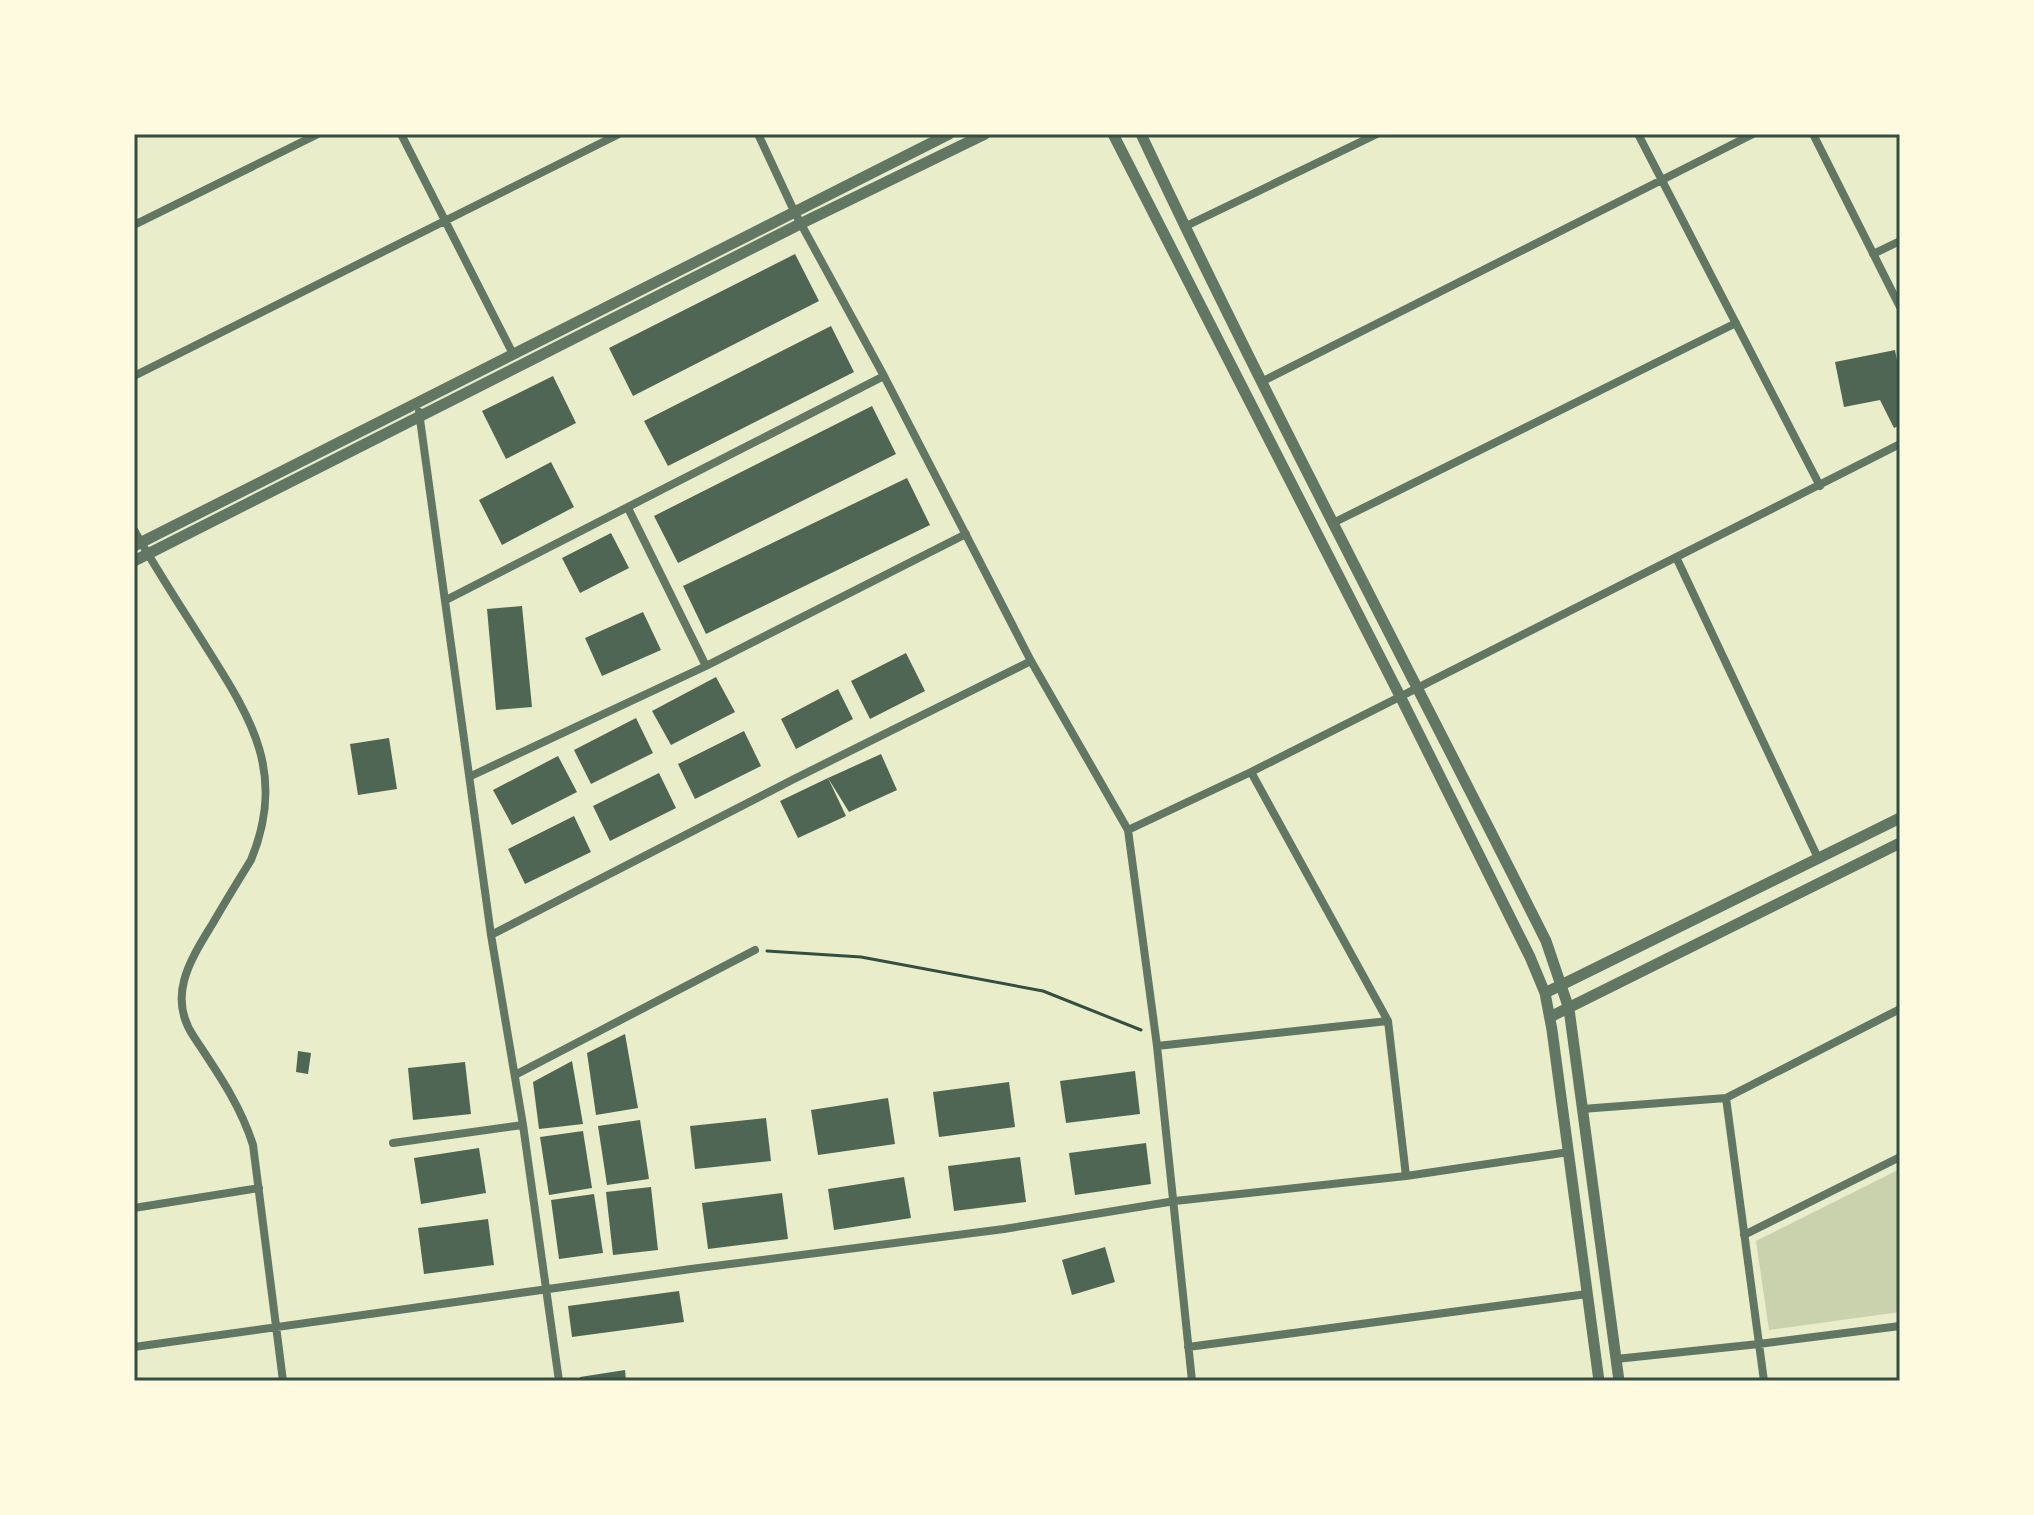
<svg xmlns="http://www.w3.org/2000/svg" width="2034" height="1515" font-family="'PT Sans Narrow',sans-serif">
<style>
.green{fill:#cad2ad}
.building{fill:#4f6655}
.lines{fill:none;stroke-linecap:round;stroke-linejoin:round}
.path{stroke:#344e41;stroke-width:3}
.minor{stroke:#617663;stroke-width:8}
.tertiary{stroke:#617663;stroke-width:11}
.neatline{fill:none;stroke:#344e41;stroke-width:3}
</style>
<rect width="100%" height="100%" fill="#e9edc9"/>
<path class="green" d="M1900,1169V1312L1769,1330L1756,1241Z"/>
<path class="building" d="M795,254L819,301L633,396L609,348Z
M831,326L854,372L668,466L644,421Z
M1895,350L1900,376V425L1894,428L1880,400L1844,407L1835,362Z
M553,376L576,423L506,459L482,411Z
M872,406L896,454L678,563L654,516Z
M551,462L574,507L502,545L479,500Z
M907,478L930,525L706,634L683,586Z
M611,533L629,568L580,593L562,558Z
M522,606L532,707L496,710L487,609Z
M643,612L661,650L602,676L585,638Z
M906,653L925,691L870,719L851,681Z
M716,677L735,712L671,745L652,711Z
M838,689L853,719L796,749L781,719Z
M636,718L653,753L591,784L574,750Z
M744,731L761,766L695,799L678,764Z
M389,738L397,789L358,795L350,744Z
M881,754L897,790L849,812L828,778Z
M558,756L577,792L512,825L493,790Z
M659,773L676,808L610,841L593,806Z
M828,778L846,816L798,838L780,801Z
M574,816L591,852L525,884L508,849Z
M625,1034L638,1108L596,1115L587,1053Z
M298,1051L311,1053L308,1074L296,1072Z
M572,1061L583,1124L539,1129L533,1082Z
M465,1062L471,1114L413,1120L408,1068Z
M1135,1071L1140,1114L1066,1123L1060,1081Z
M1009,1082L1015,1127L939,1137L933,1092Z
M888,1098L895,1144L818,1155L811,1110Z
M766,1118L771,1161L695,1169L690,1126Z
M640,1120L649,1179L607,1185L598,1126Z
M583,1131L592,1188L549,1195L540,1137Z
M1146,1143L1151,1184L1075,1195L1069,1153Z
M479,1148L486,1193L421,1204L414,1158Z
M1020,1157L1026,1202L954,1211L948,1166Z
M904,1177L911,1218L834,1230L828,1189Z
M651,1187L658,1250L613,1255L606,1192Z
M782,1193L788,1239L708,1249L702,1203Z
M594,1194L603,1253L559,1259L551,1200Z
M488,1219L494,1265L424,1274L418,1228Z
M1105,1247L1115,1282L1072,1295L1062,1260Z
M679,1291L684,1322L572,1337L568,1306Z
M625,1370L626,1381H581L580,1377Z"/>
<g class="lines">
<path class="path" d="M767,951L861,957L1043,991L1141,1030"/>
<path class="minor" d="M401,134L513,354
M758,134L795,213L884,376L1031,661L1128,830L1157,1046L1192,1381
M1638,134L1820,486
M1813,134L1900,307
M134,225L318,134
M1184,227L1377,134
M1873,254L1900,241
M134,376L619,134
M1261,382L1753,134
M419,412L491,935L523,1125L559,1381
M628,508L706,666
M1333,523L1736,323
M134,530C157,571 183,610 208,650C253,721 286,775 251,860C238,881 225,902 213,923C191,959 166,996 194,1037C217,1072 240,1104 253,1145L283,1381
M1676,557L1818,858
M446,600L884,376
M1251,772L1388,1021L1406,1176
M471,776L706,666L966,534
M1128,830L1251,772L1900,444
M491,935L794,779L1031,661
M1157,1046L1388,1021
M515,1075L755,950
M1726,1098L1764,1381
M1582,1109L1726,1098L1900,1009
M393,1143L523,1125
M134,1208L259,1188
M1744,1235L1900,1157
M134,1347L691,1269L1004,1229L1175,1201L1406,1176L1569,1152
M1188,1347L1587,1294
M1616,1359L1759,1344L1900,1326"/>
<path class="tertiary" d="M1113,134L1400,696L1530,957L1545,993L1552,1030L1599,1381
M1141,134C1269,406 1411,672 1546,941L1569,1009L1619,1381
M134,546L949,134
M134,561L802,223L985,134
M1545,993L1900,818
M1550,1017L1900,843"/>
</g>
<rect width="2034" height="1515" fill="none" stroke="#fefae0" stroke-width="272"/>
<rect x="136" y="136" width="1762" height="1243" class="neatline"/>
</svg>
